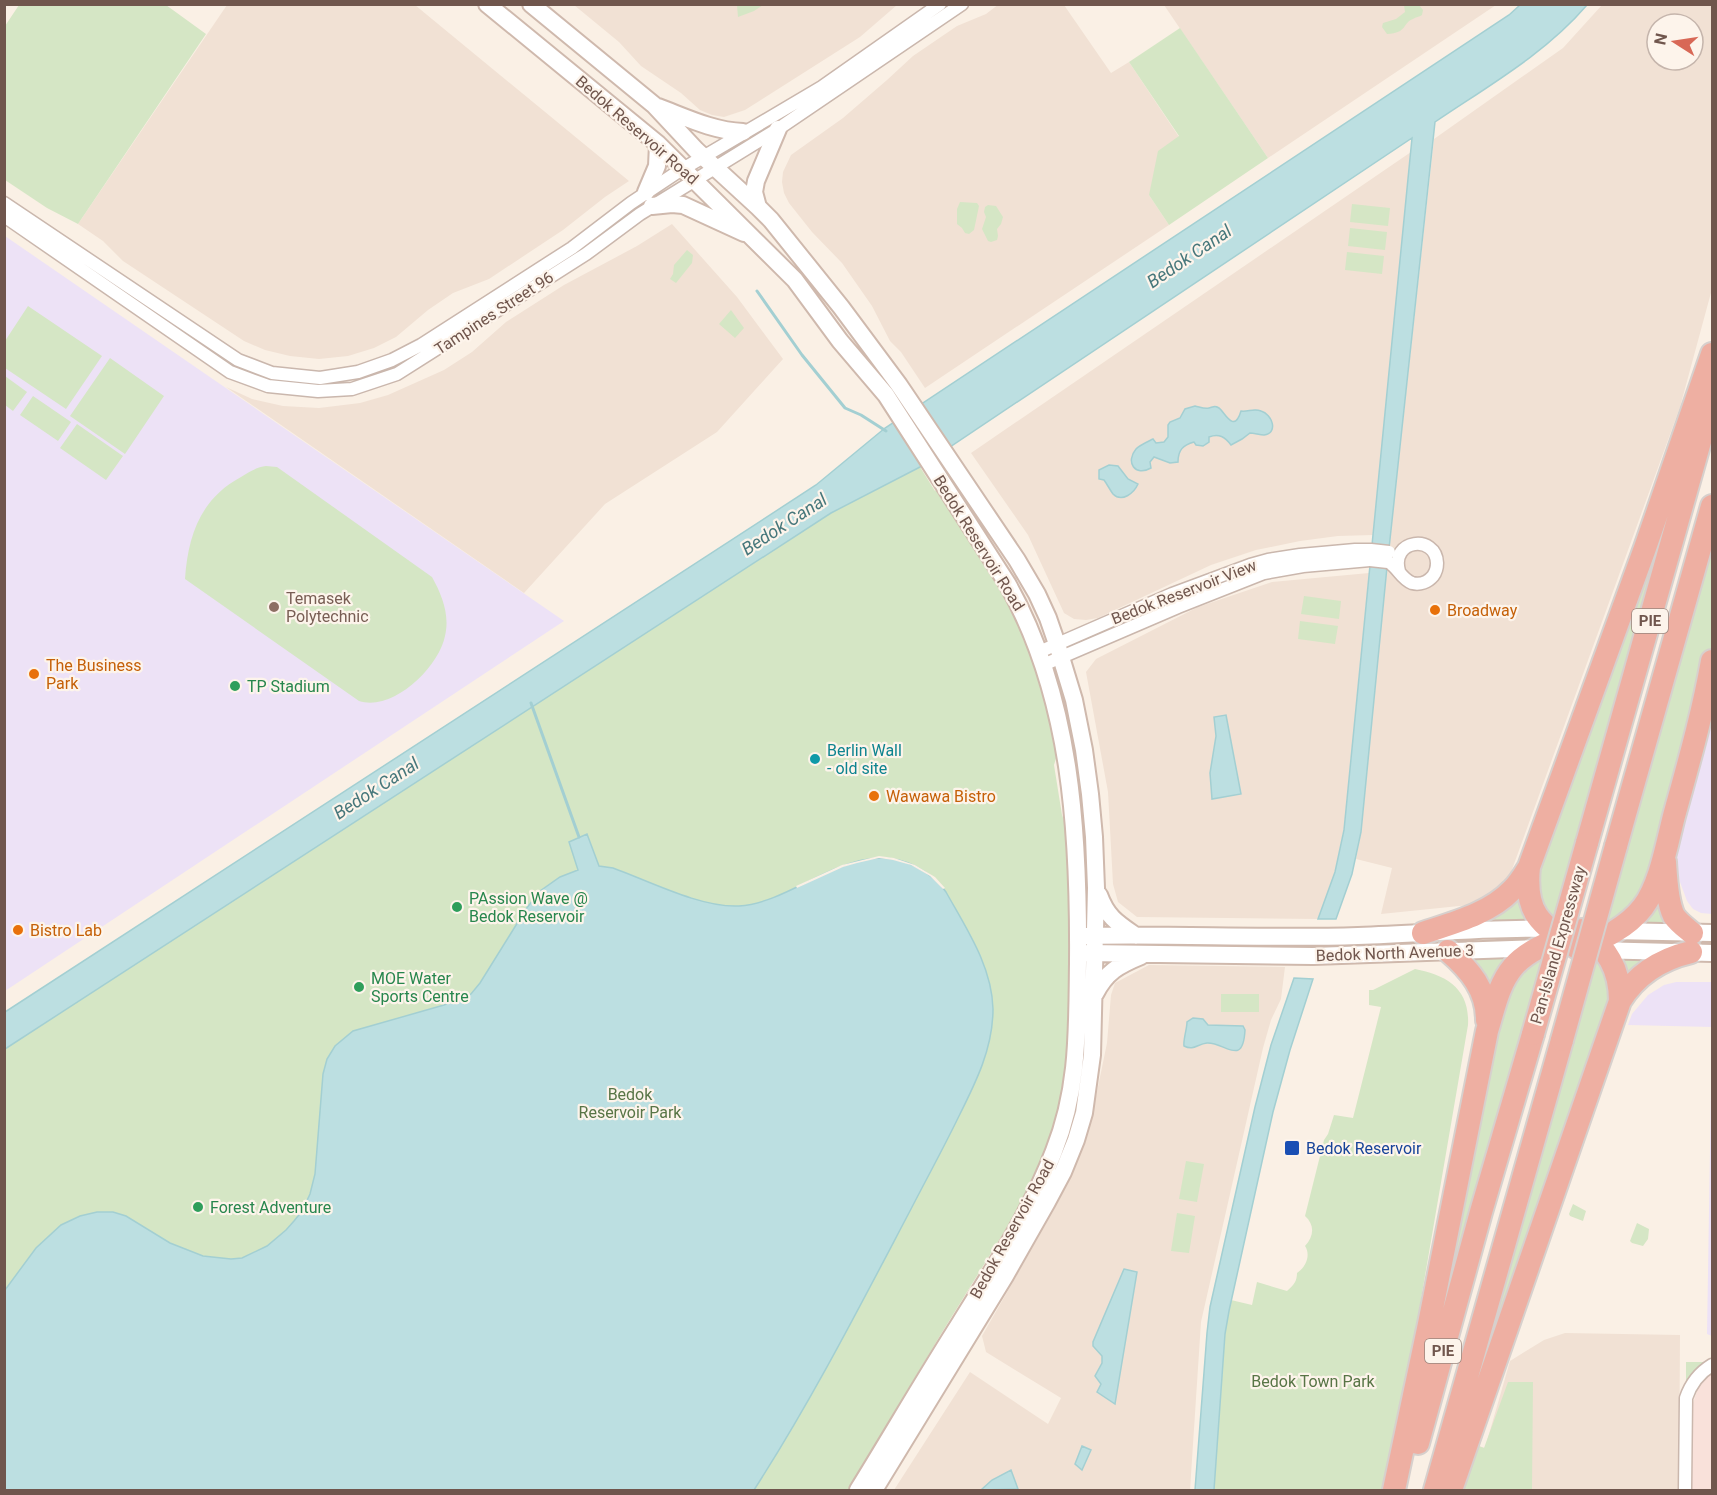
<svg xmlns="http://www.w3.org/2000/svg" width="1717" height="1495" font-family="Roboto,sans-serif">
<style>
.residential{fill:#f1e1d4;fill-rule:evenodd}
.commercial{fill:#f9e1da}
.education{fill:#ede2f6}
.green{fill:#d5e6c5}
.water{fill:#bcdfe1;stroke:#a3cfd2;stroke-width:1.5}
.pier{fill:#faf0e5}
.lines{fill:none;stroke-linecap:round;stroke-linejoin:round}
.stream{stroke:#a3cfd2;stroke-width:3}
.street-casing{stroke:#cab7ad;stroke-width:15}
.secondary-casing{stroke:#cfb9ad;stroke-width:20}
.highway-casing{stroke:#d7d0cd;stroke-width:26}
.street{stroke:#fff;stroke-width:12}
.secondary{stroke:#fff;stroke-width:16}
.highway{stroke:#eeafa2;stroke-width:22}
.street-bridge-casing{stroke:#cab7ad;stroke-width:15;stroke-linecap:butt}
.highway-bridge-casing{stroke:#d7d0cd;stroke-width:26;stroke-linecap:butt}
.street-bridge{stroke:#fff;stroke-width:12}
.highway-bridge{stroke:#eeafa2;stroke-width:22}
.education-dot{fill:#8d6e63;stroke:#fdf4eb;stroke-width:2}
.food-dot{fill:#e8710a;stroke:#fdf4eb;stroke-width:2}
.leisure-dot{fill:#2e9e5b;stroke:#fdf4eb;stroke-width:2}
.culture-dot{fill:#0f9aa8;stroke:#fdf4eb;stroke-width:2}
.transit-dot{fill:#1a4fb4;stroke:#fdf4eb;stroke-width:2}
.labels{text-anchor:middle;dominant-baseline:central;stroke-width:4.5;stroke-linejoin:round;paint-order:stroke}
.shield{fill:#fdf4eb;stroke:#9a857c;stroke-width:1.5}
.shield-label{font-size:15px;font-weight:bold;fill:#70564d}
.street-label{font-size:16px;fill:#70564d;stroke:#fdf4eb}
.education-label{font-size:16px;fill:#785e54;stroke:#fdf4eb;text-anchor:start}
.food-label{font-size:16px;fill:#c56008;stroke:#fdf4eb;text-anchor:start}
.leisure-label{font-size:16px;fill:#27864d;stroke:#fdf4eb;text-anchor:start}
.culture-label{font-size:16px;fill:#0d838f;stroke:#fdf4eb;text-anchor:start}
.park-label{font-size:16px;fill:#587546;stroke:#fdf4eb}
.transit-label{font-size:16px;fill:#164399;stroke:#fdf4eb;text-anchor:start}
.water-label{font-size:18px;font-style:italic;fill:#46777b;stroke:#fdf4eb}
</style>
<rect width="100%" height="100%" fill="#faf0e5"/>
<path class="residential" d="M999,4L1064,5L1111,73L1129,62L1179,137L1149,195L1169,225L925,388L901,352L890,341L872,306L842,263L812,232L789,203L784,193L782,182L783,172L791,155L843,118L887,80L913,56L957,26L986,14Z
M227,5H415L629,181L605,197L563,230L489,279L453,293L428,310L396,337L374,348L348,356L319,359L290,356L265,350L244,341L123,261L103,241L78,224Z
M574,5H897L860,37L745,110L724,117L712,115L700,110L681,93L641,66L619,42Z
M1164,5H1496L1268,158Z
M1602,5H1712V289L1680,407L1510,875L1488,897L1469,905L1381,914L1392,868L1356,859L1361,832L1387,566L1434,139L1563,48ZM1657,24H1693V60H1657Z
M1411,152L1373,535L1338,536L1300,541L1256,550L1211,565L1098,618L1086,620L1074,619L1064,613L1028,535L971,453Z
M672,224L737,297L783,359L717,432L605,504L524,593L226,387L252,399L283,406L319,408L360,403L388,395L444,370L472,352L506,322L564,285L637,246Z
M1369,573L1344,828L1335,872L1318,919L1137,917L1118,902L1113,884L1108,792L1086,672L1096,659L1198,607L1272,582Z
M1149,965L1285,967L1281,999L1271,1020L1263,1048L1201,1322L1190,1490H894L970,1372L1048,1424L1061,1398L986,1352L982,1336L1055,1208L1091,1121L1107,1043L1111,995L1115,983Z
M1565,1333L1680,1335L1679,1490H1453L1470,1443L1485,1448L1510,1361L1544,1340Z"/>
<path class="commercial" d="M1712,1374V1490H1691L1693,1403L1698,1388L1703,1380Z"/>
<path class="education" d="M5,236L564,621L5,991Z
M1712,702V914L1701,913L1693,909L1687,901L1680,882L1676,864L1678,847Z
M1676,982H1712V1336L1707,1334L1712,1027L1628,1025L1632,1014L1648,995L1664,985Z"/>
<path class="green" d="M19,5H166L206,34L78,224L47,208L5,180V26Z
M737,5V4L763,5L754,11L738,17Z
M1404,5H1419L1423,10L1422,15C1419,17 1416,17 1413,19C1402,23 1408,33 1387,34L1382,27L1383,23L1396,19L1405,12Z
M1180,28L1268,158L1169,225L1149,195L1158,151L1179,136L1129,62Z
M960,202L977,203L979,206L974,230L969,234L965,233L962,228L957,224V209Z
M1352,204L1390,208L1388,226L1350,222Z
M988,205L996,206L1003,217L1001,224L997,229L998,236L997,240L991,242L988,241L982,229L986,217L984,212L985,207Z
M1350,228L1387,232L1385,250L1348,246Z
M687,250L693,255L692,263L676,283L670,279L673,274L674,265Z
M1347,252L1384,256L1382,274L1345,270Z
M28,306L102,356L66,409L5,368V341Z
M731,310L744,328L735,338L719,324Z
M1712,354V398L1565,920L1548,928L1455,923L1515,888Z
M110,358L164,396L125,454L70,416Z
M5,376L27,392L13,411L5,405Z
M33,396L71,422L58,441L20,415Z
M77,424L123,456L106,480L60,448Z
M266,466L277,467L432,577C442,595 450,615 445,636C439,667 393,712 359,701L185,579C188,536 200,499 241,477C249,472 257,467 266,466Z
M920,467L935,491L941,487L1019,613L1060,745L1054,765L1062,815L1072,843L1071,1083L1035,1182L941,1334L848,1490H5V1049L831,513Z
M1712,509V659L1665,863L1692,933L1615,921H1595Z
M1304,596L1341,601L1339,619L1301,614Z
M1300,621L1338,626L1335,644L1298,639Z
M1504,949L1526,970L1544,958H1554L1404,1490L1487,1030L1461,962Z
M1690,952L1642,975L1436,1490L1584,959Z
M1415,969C1447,975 1470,989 1468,1025L1414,1340L1384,1490H1214L1225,1334L1231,1300L1252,1305L1257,1282L1287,1291C1294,1285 1297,1281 1297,1273C1306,1267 1311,1255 1305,1246C1314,1236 1315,1225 1305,1216L1324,1140L1328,1134L1334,1115L1353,1118L1381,1007L1369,1005V990H1373Z
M1221,994H1259V1012H1221Z
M1186,1161L1204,1164L1197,1202L1179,1199Z
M1573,1204L1586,1211L1583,1221L1570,1216L1569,1214Z
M1177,1213L1195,1216L1189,1253L1171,1251Z
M1637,1223L1649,1229L1648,1239L1643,1246L1632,1243L1630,1241Z
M1686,1362H1712L1686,1396Z
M1508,1382H1533L1532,1490H1453L1470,1443L1484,1448Z"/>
<path class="water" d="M1520,5H1587C1545,54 1488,86 1435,122L1387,567L1361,832L1352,874L1336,919H1318L1335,872L1344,830L1412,138L920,467L831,513L5,1049V1012L816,485L885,428L1509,15Z
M1195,406C1200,407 1204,409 1209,408C1214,407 1214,405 1219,408C1224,411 1234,435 1241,411C1248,412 1254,408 1261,411C1272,414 1279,433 1264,435C1260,435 1254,433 1250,433L1242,439L1231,445C1225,437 1219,433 1209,437V442L1203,446L1196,445L1194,442C1183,445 1178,450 1178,462L1170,463L1154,457L1150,462L1151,468C1135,477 1125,462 1136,449C1140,445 1147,442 1153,439L1156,443L1164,442L1168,437V425L1170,422L1180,418L1185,409Z
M1109,465L1118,466L1128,479L1138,484C1134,493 1122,503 1113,494C1110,490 1107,484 1104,480L1099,479V470Z
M1226,715L1241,794L1212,799L1210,773L1216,736L1214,717Z
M587,834L599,866L613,868C649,881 701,908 739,906C798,902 854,835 915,866C928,873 938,880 946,892C966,928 992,966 993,1009C993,1048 976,1082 959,1116C944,1147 927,1178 911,1209C861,1304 812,1400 754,1490H5V1290L36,1248L61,1225L80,1216L97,1212H113L126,1216L170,1243L203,1256L231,1259L242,1258L267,1246L286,1230L294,1221L302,1211L310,1194L315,1174L323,1074L327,1059L335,1046L353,1031L444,1005L471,994L480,983L526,909L540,891L560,877L578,870L569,842Z
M1294,978L1313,979L1290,1050L1273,1112L1229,1311L1225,1334L1214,1490H1195L1207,1333L1210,1307L1255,1107L1271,1045Z
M1193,1018L1203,1019L1208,1025L1243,1026L1245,1030C1243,1068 1225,1042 1207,1043C1197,1044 1194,1051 1184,1046C1183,1040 1187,1029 1187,1022Z
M1124,1269L1137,1272L1115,1404L1097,1392L1101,1384L1095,1376L1102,1363V1356L1093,1346V1342Z
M1082,1446L1091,1450L1082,1470L1075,1464Z
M1011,1470L1018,1489L981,1490L992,1480Z"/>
<path class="pier" d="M879,856L894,858L915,865L935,877L945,888L943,889L930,876L911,865L893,860L879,858L857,863L843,867L797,888L796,886L842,865Z"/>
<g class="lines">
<path class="stream" d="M757,291L802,355L845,408L861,415L886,431
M531,703L579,837"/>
<defs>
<path id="street" d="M4,203L238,360L272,373L320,378L358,372L392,360L421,345L572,248L631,203L676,173L822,87L940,4
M4,216L230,372L268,386L318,391L352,389L397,374L586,254L640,214L778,129L962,4
M1388,562C1398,567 1401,579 1412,583C1420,585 1428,582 1433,576C1436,572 1437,567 1437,563C1436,534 1390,539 1399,571
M1039,652L1172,594L1250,565L1268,560L1300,555L1355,550H1371
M1043,665L1178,607L1264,573L1303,566L1370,560
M1685,1490L1686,1398C1691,1383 1699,1373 1712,1365"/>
<path id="secondary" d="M487,4L658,144L795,280L840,341L886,395L1007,583C1072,698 1079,834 1078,963C1077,1030 1079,1088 1054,1151C1031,1212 994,1268 960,1323C925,1378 892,1435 858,1490
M531,4L654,105L696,150L758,207L771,220L841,307L899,385L1017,560L1037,594L1048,618L1057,644L1074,700L1084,750L1090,794L1094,837L1096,888L1092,1055L1084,1113L1076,1140L1063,1172L1047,1202L1005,1276L874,1490
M658,107C685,117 713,131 743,132
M646,192L657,166L658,144
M652,206L672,204L683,205L744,233
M758,207L754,192L756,181L778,129
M1099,895C1107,917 1117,923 1136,936
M1613,931L1712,933
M1085,936C1176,934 1267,939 1358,936C1424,934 1489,927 1554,929
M1595,950L1712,953
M1085,953L1313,956L1539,948
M1095,994C1106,972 1119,965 1141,956"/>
<path id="highway" d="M1587,843L1712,399
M1616,846L1712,506
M1665,862C1666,877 1667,902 1674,916C1679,923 1686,928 1692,933
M1529,867C1524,916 1542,925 1579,949C1602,939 1627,928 1643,907C1660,885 1667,843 1674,816C1688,765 1703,713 1712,661
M1423,933C1453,923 1489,914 1512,890C1519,884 1524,875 1529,867L1645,548L1712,354
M1448,951C1470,970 1487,990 1487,1020
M1418,1443L1481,1212L1533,1034
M1394,1490L1429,1324L1487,1031C1494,1009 1498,985 1513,967C1530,947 1560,939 1582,930C1607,948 1620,969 1620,1001
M1435,1490L1562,1040
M1451,1490L1620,1001C1636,975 1661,959 1691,952"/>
</defs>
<use href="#street" class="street-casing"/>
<use href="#secondary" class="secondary-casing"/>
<use href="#highway" class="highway-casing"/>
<use href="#street" class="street"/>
<use href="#secondary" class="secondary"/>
<use href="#highway" class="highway"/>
<defs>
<path id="street-bridge" d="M1371,550L1389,552
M1370,560L1388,562"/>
<path id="highway-bridge" d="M1533,1034L1587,843
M1562,1040L1616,846"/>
</defs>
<use href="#street-bridge" class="street-bridge-casing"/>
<use href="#highway-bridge" class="highway-bridge-casing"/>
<use href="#street-bridge" class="street-bridge"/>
<use href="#highway-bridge" class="highway-bridge"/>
</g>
<circle class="education-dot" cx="274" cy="607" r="6"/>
<g class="food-dot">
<circle cx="1435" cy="610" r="6"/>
<circle cx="34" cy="674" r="6"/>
<circle cx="874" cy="796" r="6"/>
<circle cx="18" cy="930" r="6"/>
</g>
<g class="leisure-dot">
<circle cx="235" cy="686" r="6"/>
<circle cx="457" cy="907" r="6"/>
<circle cx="359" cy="987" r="6"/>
<circle cx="198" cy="1207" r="6"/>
</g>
<circle class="culture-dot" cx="815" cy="759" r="6"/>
<rect class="transit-dot" x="1284" y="1140" width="16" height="16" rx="3"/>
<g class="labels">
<g class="shield">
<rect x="1632" y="609" width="36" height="24" rx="4.5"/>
<rect x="1425" y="1339" width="36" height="24" rx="4.5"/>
</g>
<g class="shield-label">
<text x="1650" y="621">PIE</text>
<text x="1443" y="1351">PIE</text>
</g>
<g class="street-label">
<text transform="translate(637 130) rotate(41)">Bedok Reservoir Road</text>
<text transform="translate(494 313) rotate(-33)">Tampines Street 96</text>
<text transform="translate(979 543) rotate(58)">Bedok Reservoir Road</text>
<text transform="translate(1184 592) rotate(-21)">Bedok Reservoir View</text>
<text transform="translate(1558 945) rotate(-74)">Pan-Island Expressway</text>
<text transform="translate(1395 953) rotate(-2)">Bedok North Avenue 3</text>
<text transform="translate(1012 1229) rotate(-61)">Bedok Reservoir Road</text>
</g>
<g class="education-label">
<text x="286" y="598">Temasek<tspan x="286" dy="18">Polytechnic</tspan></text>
</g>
<g class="food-label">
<text x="1447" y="610">Broadway</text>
<text x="46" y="665">The Business<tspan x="46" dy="18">Park</tspan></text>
<text x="886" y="796">Wawawa Bistro</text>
<text x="30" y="930">Bistro Lab</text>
</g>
<g class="leisure-label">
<text x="247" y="686">TP Stadium</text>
<text x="469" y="898">PAssion Wave @<tspan x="469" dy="18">Bedok Reservoir</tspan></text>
<text x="371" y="978">MOE Water<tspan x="371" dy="18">Sports Centre</tspan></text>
<text x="210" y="1207">Forest Adventure</text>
</g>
<g class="culture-label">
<text x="827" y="750">Berlin Wall<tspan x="827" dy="18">- old site</tspan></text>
</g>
<g class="park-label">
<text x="630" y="1094">Bedok<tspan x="630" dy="18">Reservoir Park</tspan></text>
<text x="1313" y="1381">Bedok Town Park</text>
</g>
<g class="transit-label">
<text x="1306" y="1148">Bedok Reservoir</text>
</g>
<g class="water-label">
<text transform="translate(1189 256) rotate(-34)">Bedok Canal</text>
<text transform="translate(784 524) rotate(-33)">Bedok Canal</text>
<text transform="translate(376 788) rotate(-33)">Bedok Canal</text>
</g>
</g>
<rect width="1717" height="1495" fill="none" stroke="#70564d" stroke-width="12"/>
<g transform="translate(1675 42) rotate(282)"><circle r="28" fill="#fdf4eb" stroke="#c5b5ac" stroke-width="1.5"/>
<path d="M0-4.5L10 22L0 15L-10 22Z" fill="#d86856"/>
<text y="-9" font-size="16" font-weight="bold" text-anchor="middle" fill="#70564d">N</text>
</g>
</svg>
